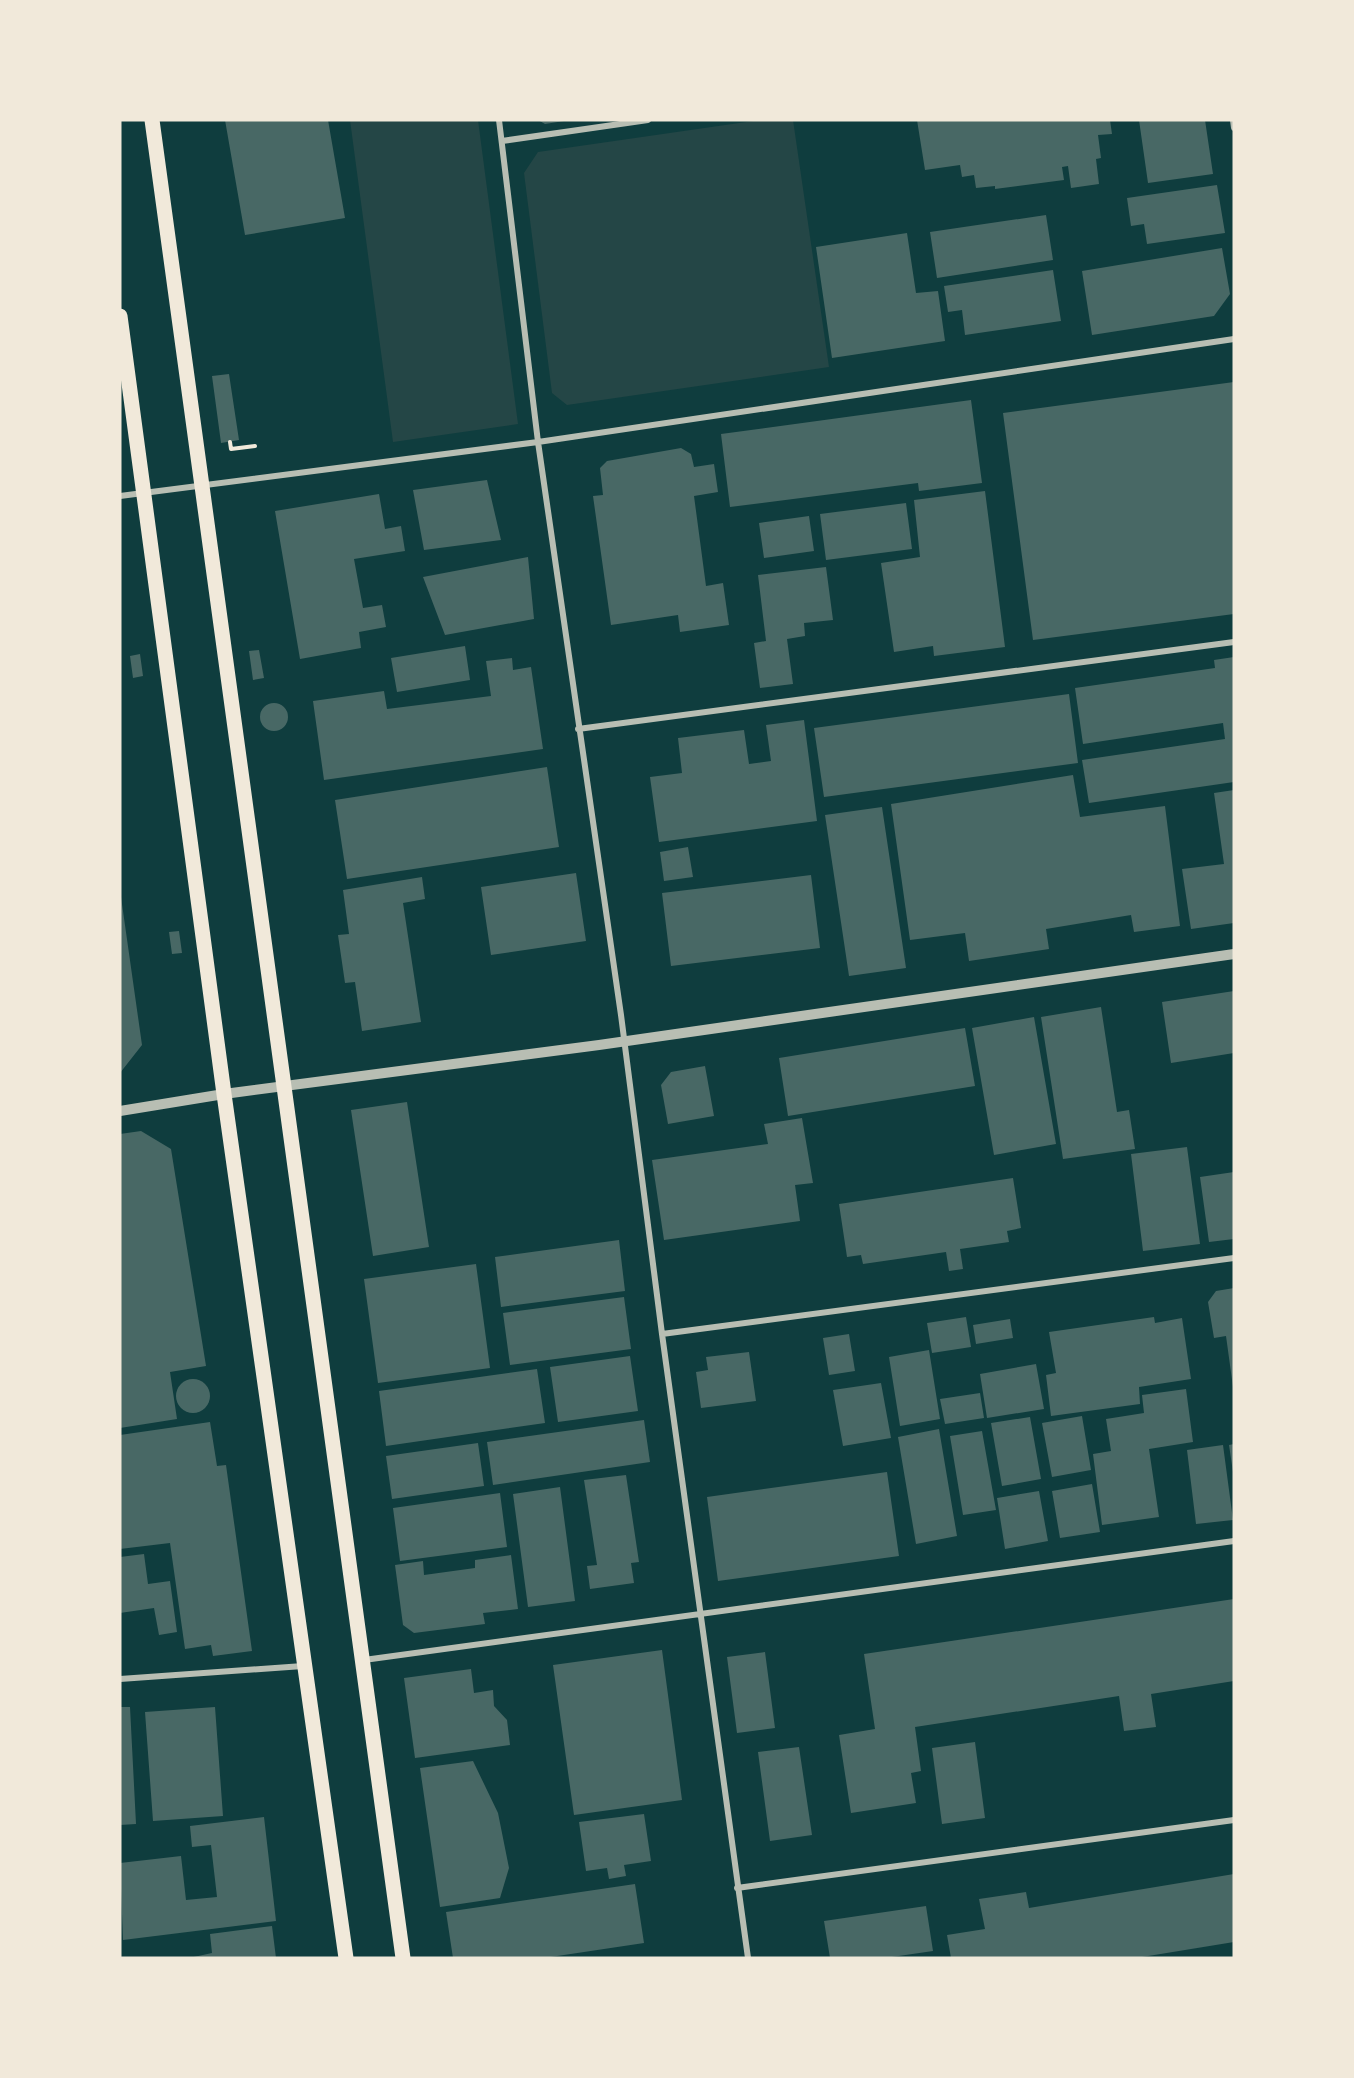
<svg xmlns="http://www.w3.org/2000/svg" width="1354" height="2078" font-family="'Alegreya Sans',sans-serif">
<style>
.green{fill:#244646}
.building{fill:#486865}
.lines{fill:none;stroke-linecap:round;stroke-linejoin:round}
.path{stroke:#f1e9da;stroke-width:4}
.minor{stroke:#b8beb3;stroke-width:6}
.tertiary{stroke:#b8beb3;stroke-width:10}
.primary{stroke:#f1e9da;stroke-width:15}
</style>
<rect width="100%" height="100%" fill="#0f3d3e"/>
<path class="green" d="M350,120H478L518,424L393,442Z
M760,120H793L829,367L567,405L552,393L524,173L538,152Z"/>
<path class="building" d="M225,120H328L345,218L245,235Z
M538,120H564V121L545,124Z
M917,120H1110L1112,134L1098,135L1101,158L1096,159L1099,184L1071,188L1068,166L1062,167L1064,180L995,189V186L976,188L974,175L962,177L960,165L925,170Z
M1139,120H1205L1213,174L1148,183Z
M1217,185L1225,233L1147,244L1144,224L1131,226L1127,198Z
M1046,215L1053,260L937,278L930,232Z
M907,233L916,293L938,291L945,341L832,358L816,247Z
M1222,248L1230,294L1214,316L1092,335L1082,271Z
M1053,270L1061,321L965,335L962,310L948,312L944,286Z
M229,374L239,440L221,443L212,376Z
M1234,382V614L1033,640L1003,413Z
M971,400L982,483L919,491L918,483L730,507L721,434Z
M681,448L691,454L694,467L714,464L718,492L694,496L706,586L723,583L729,625L680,632L678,615L611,625L593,496L603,495L600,468L607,461Z
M487,480L501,540L424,550L413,490Z
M985,491L1005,647L934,656L933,646L894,652L881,563L920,557L914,500Z
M379,494L385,529L401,526L405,551L354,559L363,608L382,605L386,627L359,632L361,648L300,659L275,511Z
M906,503L912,549L826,560L820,514Z
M809,516L814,551L764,558L759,523Z
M528,557L534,619L445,635L423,577Z
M826,567L833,620L804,623L805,636L787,639L793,684L760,688L754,643L766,641L758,575Z
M465,646L470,680L397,692L391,658Z
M259,650L264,678L253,680L249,651Z
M140,654L143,676L133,678L130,656Z
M1234,657V782L1089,803L1082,760L1225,739L1223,723L1083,744L1075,688L1215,668L1214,660Z
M512,658L513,670L531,667L543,749L324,780L313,701L384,691L387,709L491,696L486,661Z
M1069,694L1078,763L824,797L814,728Z
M260 717a14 14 0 1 1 28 0a14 14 0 1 1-28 0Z
M804,720L817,821L659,842L650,777L682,773L678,738L744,730L749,764L771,761L766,725Z
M547,767L559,847L347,879L335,800Z
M1073,775L1080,817L1165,806L1180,926L1134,932L1131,915L1046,929L1049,949L969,961L965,933L910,940L891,804Z
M1234,790V923L1191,929L1182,869L1224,864L1214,793Z
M882,807L906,968L849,976L825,815Z
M688,847L693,877L664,881L660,852Z
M576,873L586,941L491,955L481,887Z
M811,875L820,948L671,966L662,893Z
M422,877L425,899L403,903L421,1022L362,1031L355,982L345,983L338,935L349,934L343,890Z
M121,897L142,1045L120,1073V898Z
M179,931L182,953L172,954L169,932Z
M1234,991V1053L1171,1063L1162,1002Z
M1101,1007L1117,1112L1129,1110L1135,1149L1063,1159L1041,1017Z
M1034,1017L1056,1144L994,1155L972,1028Z
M965,1028L975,1086L788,1116L779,1058Z
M705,1066L714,1116L668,1124L661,1085L671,1072Z
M407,1102L429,1247L373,1256L351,1110Z
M802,1118L813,1183L795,1185L800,1221L664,1240L652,1160L768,1144L764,1124Z
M141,1131L171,1149L206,1366L170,1372L177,1419L120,1428V1134Z
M1187,1147L1200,1244L1143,1251L1131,1154Z
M1234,1172V1239L1209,1242L1200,1177Z
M1013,1178L1021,1228L1007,1231L1009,1242L960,1249L963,1269L949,1271L946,1252L863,1264L861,1255L847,1257L839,1204Z
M619,1240L625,1291L501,1307L495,1257Z
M476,1264L490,1368L378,1383L364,1279Z
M1234,1288V1387H1233L1226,1336L1214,1338L1208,1302L1216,1291Z
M624,1297L631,1349L510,1365L503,1313Z
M966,1317L971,1347L932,1353L927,1323Z
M1154,1317L1155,1323L1182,1318L1191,1379L1139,1387L1140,1404L1051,1416L1046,1375L1056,1373L1049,1332Z
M1010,1319L1013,1338L976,1344L973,1325Z
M849,1334L855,1371L829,1375L823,1338Z
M929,1350L940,1419L900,1426L889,1357Z
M749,1352L756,1401L701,1408L696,1372L708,1370L706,1357Z
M630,1356L638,1411L558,1422L550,1367Z
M1036,1364L1044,1409L987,1418L980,1374Z
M537,1369L545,1423L386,1446L379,1391Z
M176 1396a17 17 0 1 1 34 0a17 17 0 1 1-34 0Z
M881,1383L891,1438L843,1446L833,1390Z
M1186,1389L1193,1442L1149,1449L1159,1517L1102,1525L1093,1454L1111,1451L1106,1419L1144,1413L1142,1395Z
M980,1393L984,1418L945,1424L940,1399Z
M1082,1416L1091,1470L1052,1477L1042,1423Z
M1030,1417L1041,1479L1002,1486L991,1423Z
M644,1420L650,1462L493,1485L487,1442Z
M210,1422L217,1466L226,1465L252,1651L213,1656L211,1645L185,1649L170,1543L120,1549V1435Z
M939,1429L957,1536L916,1544L898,1437Z
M982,1431L996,1510L963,1515L950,1436Z
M478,1443L484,1486L392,1499L386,1456Z
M1234,1444V1472H1233L1229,1445Z
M1223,1445L1233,1520L1196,1524L1187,1450Z
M887,1472L899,1556L718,1581L707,1497Z
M626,1475L639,1562L631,1563L634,1583L590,1589L587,1566L597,1565L584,1480Z
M1092,1484L1100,1532L1060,1538L1052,1491Z
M560,1487L575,1601L528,1607L513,1494Z
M1039,1491L1048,1541L1005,1549L997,1498Z
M500,1493L507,1547L400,1561L393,1508Z
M144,1554L148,1584L170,1581L177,1632L159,1635L154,1608L120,1613V1557Z
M511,1555L518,1609L483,1613L485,1624L414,1633L403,1625L395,1565L423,1561L424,1575L475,1568V1560Z
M1234,1599V1681L1151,1694L1156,1727L1124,1731L1119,1696L915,1727L921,1771L911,1773L916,1803L851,1813L839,1735L875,1729L864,1654Z
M662,1650L682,1800L574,1815L553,1665Z
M765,1652L775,1728L737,1733L727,1657Z
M471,1669L474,1693L493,1690L494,1706L507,1720L510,1745L415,1758L404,1678Z
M120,1707H130L136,1824L120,1825Z
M215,1707L223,1816L153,1821L145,1712Z
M975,1742L985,1818L942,1824L932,1748Z
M799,1747L812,1835L770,1841L758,1752Z
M473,1761L498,1813L509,1868L500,1898L440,1907L420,1768Z
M644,1814L651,1861L624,1865L626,1876L609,1879L607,1868L586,1871L579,1822Z
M264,1817L276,1921L123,1940L120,1863L181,1856L186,1900L217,1897L211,1845L192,1847L190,1826Z
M1234,1874V1942L1136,1958H951L947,1935L985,1929L979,1899L1026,1892L1029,1908Z
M635,1884L644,1943L544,1958H453L446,1912Z
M926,1906L933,1951L885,1958H830L824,1921Z
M272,1926L276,1958H189L212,1953L210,1934Z"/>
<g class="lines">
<path class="path" d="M230,442L231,449L255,446"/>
<path class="minor" d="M499,120L538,442L621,1015L662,1334L748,1958
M1233,120L1234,128
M502,141L648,120
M120,496L538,442L1234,339
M578,729L1234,642
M662,1334L1234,1258
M364,1660L1234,1541
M120,1679L303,1666
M737,1888L1234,1820"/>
<path class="tertiary" d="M120,1111L224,1094L599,1045L1234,954"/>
<path class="primary" d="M152,120L403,1958
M120,316L224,1094L346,1958"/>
</g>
<rect width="1354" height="2078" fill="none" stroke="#f1e9da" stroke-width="243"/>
</svg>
